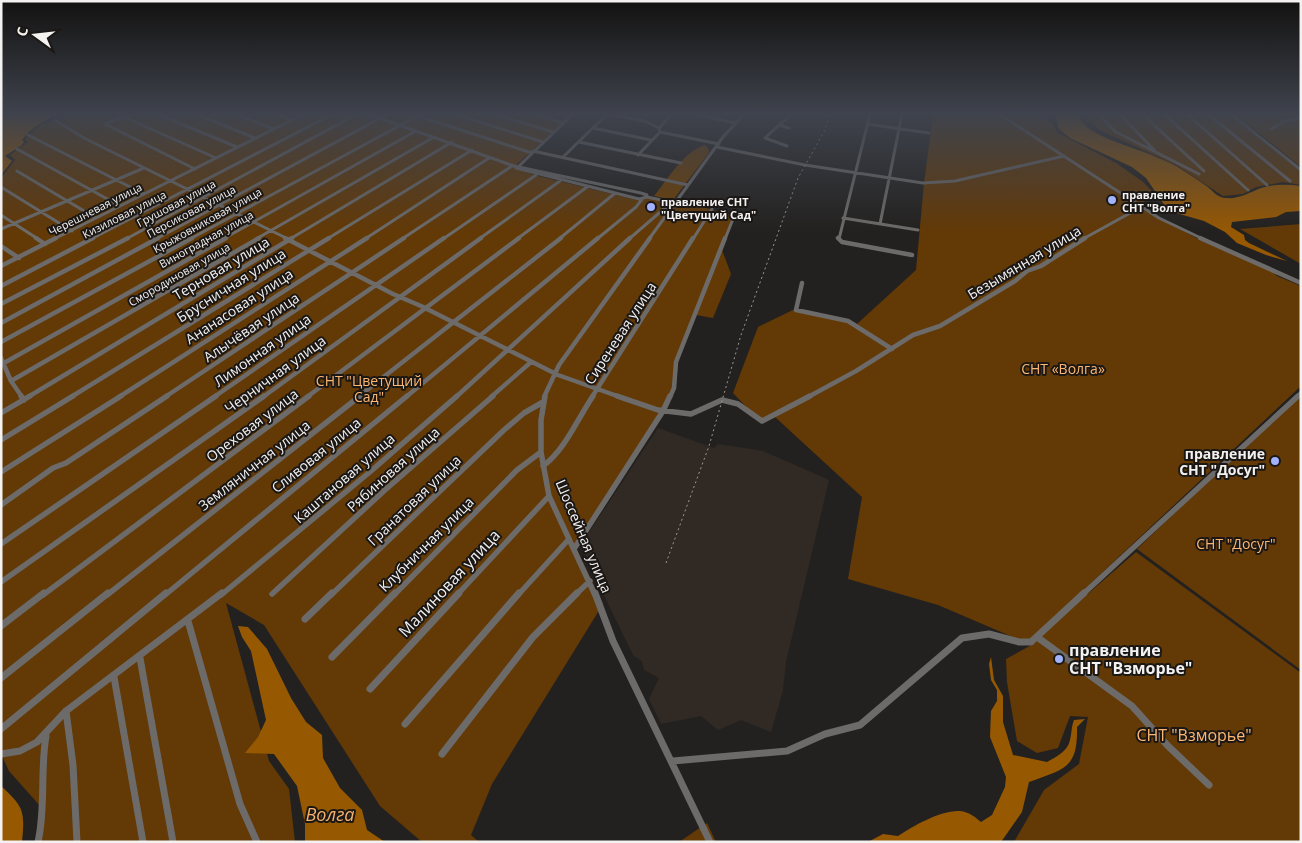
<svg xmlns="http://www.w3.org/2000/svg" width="1302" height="843" font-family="'Open Sans',sans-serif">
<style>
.built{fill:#312a24}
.green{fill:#633906}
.forest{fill:#6e3f01}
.water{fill:#975802}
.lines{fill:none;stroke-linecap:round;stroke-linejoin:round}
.minor-far3{stroke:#6c6b6a;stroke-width:3}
.minor-far2{stroke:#6c6b6a;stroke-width:4.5}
.minor-far1{stroke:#6c6b6a;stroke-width:5.5}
.minor{stroke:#6c6b6a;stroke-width:7}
.rail{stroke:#9a9897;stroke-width:1;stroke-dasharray:2 3;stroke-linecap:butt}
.poi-dot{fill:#a2b2fd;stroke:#1a1715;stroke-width:2}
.labels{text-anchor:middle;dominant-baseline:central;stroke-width:4;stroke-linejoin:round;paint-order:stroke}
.far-poi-label{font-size:11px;font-weight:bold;fill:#f4f2f1;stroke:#1a1715;text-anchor:start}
.far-street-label{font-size:11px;fill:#f4f2f1;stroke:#1a1715}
.street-label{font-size:14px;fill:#f4f2f1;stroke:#1a1715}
.park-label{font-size:14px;fill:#fdb772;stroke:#1a1715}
.poi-label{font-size:14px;font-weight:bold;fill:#f4f2f1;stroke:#1a1715;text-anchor:end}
.near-street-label{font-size:16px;fill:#f4f2f1;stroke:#1a1715}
.near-poi-label{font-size:16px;font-weight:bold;fill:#f4f2f1;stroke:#1a1715;text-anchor:start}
.near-park-label{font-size:16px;fill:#fdb772;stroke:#1a1715}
.near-water-label{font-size:18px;font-style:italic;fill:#f6b16c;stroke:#1a1715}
</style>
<rect width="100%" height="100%" fill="#23211f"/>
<path class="built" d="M658,428L714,448L718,444L763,451L829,480L786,662L783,690L771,732L741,720L718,730L701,716L661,724L649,699L659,678L644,670L642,661L633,655L580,546Z"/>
<path class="green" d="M75,114H107L122,118L130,114H572L514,167L534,175L641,201L645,197L674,204L677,200L735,216L722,250L731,274L713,318L696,315L678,362L676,384L664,412L575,546L603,604L492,784L471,835L479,842H422L380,806L264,625L226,603L269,761L289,789L295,842H39L41,807L9,771L1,754V178L15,160L10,155L28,142L25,139L41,125Z
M933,114H1042L1052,123L1058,133L1116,163L1142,181L1154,193L1138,207L1204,242L1270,270L1277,276L1301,286V386L1027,643L938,605L848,579L862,497L775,417L762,423L733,393L758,327L795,309L857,324L916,270L924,183Z
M1083,114H1229L1301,172V185L1283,182L1256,187L1243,194L1223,196L1176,165L1099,130L1083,116Z
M1235,114H1301V167Z
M1301,224V264L1240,229Z
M1301,393V670L1137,549Z
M1136,552L1301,673V842H1014L1044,790L1079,764L1088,717L1070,716L1058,748L1037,753L1017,741L1007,682L1006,659L1035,643L1045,631Z
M707,823L716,842H679Z"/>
<path class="forest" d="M705,145L709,150L708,154L673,200L654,196C668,179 683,152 705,145Z"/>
<path class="water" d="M3,114H59C45,120 31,127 22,140L24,142L22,145L5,156L12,161L1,175V115Z
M1055,114H1079C1077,131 1128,146 1141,151C1152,155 1166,161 1176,166C1186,172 1196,179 1205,185C1213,190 1216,198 1227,198C1237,199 1247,194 1256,190C1269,184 1286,184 1301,186V211L1286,212L1276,217L1232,222L1231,227L1244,235L1245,240L1249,243L1287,261L1266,255L1237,243L1225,232L1204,221L1176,213L1165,206L1146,178L1132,167L1070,138L1059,129Z
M238,626L248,627L267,649L291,698L306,722L322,735L323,758L340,788L362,810L367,830L385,842H305V824L297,786L274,754L245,753L258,737L266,720L251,651L242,637Z
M991,657L994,680L1003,696V722L1013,755L1047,762C1056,757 1068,751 1070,740C1072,732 1071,728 1074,720L1085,719L1077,727C1078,769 1064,769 1029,782L1022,812L1001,842H868L883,834L898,836C913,826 941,810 960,811C969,812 975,817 981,822L992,815L1005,787L1006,777L990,737L991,711L997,701V690L991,680L989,664Z
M1,786C24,807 25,811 22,842H1Z"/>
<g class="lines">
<path class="minor-far3" d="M157,114L237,147
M196,114L255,138
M236,114L274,129
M276,114L292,120
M368,114L514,166L641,193L647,195V197
M454,114L543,142
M494,114L553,132
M534,114L563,123
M609,114L645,121L659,128
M695,114L735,123
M999,114L1159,218L1203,239
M1098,114L1116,132L1199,174
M1120,114L1154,150
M1142,114L1204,171
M1164,114L1248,190
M1187,114L1267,185
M1208,114L1290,181
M1231,114L1301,170
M418,116L532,153
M124,117L216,158
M55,120L84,138L288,239
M105,124L195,169
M105,124L130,114
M867,124L929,133
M779,125L765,138L787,146
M593,128L651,140
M789,128L779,125L792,114
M1271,129L1282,123V121L1301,119
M660,132L719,144
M28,135L144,194
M579,142L681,163
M717,147L805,165L923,183L955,181L1064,156
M17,149L120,206
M533,151L688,185
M638,155L660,132L659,128L672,114
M563,157L607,114
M518,167L573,114
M516,168L639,199L647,197L675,203
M17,171L96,218
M1,187L72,231
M1,215L38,239
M843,218L918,230
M880,224L902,114
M1,229L144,168
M54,239L304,114
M91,239L333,114
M126,239L357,114
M156,239L388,114
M190,239L421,114
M223,239L416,131
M256,239L434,137
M290,239L452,142
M327,239L472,150
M365,239L489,158
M402,239L512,166
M443,239L536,175
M479,239L560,181
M517,239L587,187
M559,239L614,194
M597,239L636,207L643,198
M629,239L666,207L672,208
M649,239L723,137L744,114
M693,239L712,209
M725,239L733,219L732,216
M839,239L870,114
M1083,239L1141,207"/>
<path class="minor-far2" d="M36,238L45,244
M285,238L393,294L421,306L558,375L620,397
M838,238L842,242L912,255
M1200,238L1301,283
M1,246L19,258
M1,266L56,238
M802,283L796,310L848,321L892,349
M1,286L93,238
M1,304L128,238
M1,323L158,238
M1,342L192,238
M1,358L11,381L22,397
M4,363L226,238
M11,381L259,238
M28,397L292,238
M71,397L329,238
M119,397L367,238
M165,397L404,238
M214,397L444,238
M263,397L481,238
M307,397L519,238
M358,397L561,238
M406,397L598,238
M456,397L630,238
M491,397L531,362
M544,397L559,365L650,238
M592,397L693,238
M670,397L674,388L676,362L725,238
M808,397L856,371L913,335L940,326L1015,281L1027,271L1041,266L1085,238
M1297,397L1301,393"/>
<path class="minor-far1" d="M21,396L24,400
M545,396L541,420V452L549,496L595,595
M617,396L658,410L691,414L722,400L738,404L762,421L810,396
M1,413L30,396
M1,440L73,396
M543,466C565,450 578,418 593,396
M1,472L121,396
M1,505L53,468L66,463L167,396
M1,544L216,396
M574,549L663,411L670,396
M1,582L264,396
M272,594L385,490L493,396
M43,595L309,396
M107,595L360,396
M165,595L407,396
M221,595L371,471L457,396
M331,595L504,430L524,413L543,402
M394,595L517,470L541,452
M457,595L549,496
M518,595L569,539
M575,595L590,581
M1082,595L1298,396"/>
<path class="minor" d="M595,593L613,641L710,842
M305,619L332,593
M188,621L240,804L257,842
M1,626L44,593
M1037,637L1132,706L1168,746L1209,785
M332,657L395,593
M140,658L173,842
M114,677L143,842
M1,678L108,593
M370,689L459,593
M66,711L73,765L77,842
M405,724L519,593
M1,729L166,593
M1,754L20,751L37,742L66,711L222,593
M442,754L533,637L577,593
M673,761L787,751L825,734L860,725L962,638L989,634L1019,642H1031L1084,593
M38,842C46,807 40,771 46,736"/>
<path class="rail" d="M666,563L709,446L741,335L798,178L825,130L830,114"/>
</g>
<linearGradient id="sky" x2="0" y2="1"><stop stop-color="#131211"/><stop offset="0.49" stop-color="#3f434d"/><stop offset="1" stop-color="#3f434d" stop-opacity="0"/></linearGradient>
<rect width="1302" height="232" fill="url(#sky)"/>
<g class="poi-dot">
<circle cx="1112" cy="200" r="5"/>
<circle cx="651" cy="207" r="5"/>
<circle cx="1275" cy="461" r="5"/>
<circle cx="1059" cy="659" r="5"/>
</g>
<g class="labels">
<g class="far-poi-label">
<text x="1122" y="194">правление<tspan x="1122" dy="13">СНТ "Волга"</tspan></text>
<text x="661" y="201">правление СНТ<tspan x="661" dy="13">"Цветущий Сад"</tspan></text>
</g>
<g class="far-street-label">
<text transform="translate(176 203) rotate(-28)">Грушовая улица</text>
<text transform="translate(95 209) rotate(-27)">Черешневая улица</text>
<text transform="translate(191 211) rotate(-28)">Персиковая улица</text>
<text transform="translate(124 214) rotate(-27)">Кизиловая улица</text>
<text transform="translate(207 220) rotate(-29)">Крыжовниковая улица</text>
<text transform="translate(206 239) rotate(-29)">Виноградная улица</text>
<text transform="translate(179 274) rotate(-30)">Смородиновая улица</text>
</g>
<g class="street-label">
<text transform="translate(1024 262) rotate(-31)">Безымянная улица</text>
<text transform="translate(221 268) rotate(-31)">Терновая улица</text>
<text transform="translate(231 285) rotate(-32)">Брусничная улица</text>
<text transform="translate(239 306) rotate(-33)">Ананасовая улица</text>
<text transform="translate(251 327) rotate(-34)">Алычёвая улица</text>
<text transform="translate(620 333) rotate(-57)">Сиреневая улица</text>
<text transform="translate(262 350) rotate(-35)">Лимонная улица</text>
<text transform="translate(275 374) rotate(-36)">Черничная улица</text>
<text transform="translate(252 425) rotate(-37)">Ореховая улица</text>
<text transform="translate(316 455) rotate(-39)">Сливовая улица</text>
<text transform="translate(254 465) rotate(-38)">Земляничная улица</text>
<text transform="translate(393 469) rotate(-42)">Рябиновая улица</text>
<text transform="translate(344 478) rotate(-41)">Каштановая улица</text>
<text transform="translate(414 500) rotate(-44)">Гранатовая улица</text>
<text transform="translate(584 536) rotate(67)">Шоссейная улица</text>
<text transform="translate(426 544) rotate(-45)">Клубничная улица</text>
</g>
<g class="park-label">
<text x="1063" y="368">СНТ «Волга»</text>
<text x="369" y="380">СНТ "Цветущий<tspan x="369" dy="16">Сад"</tspan></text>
<text x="1236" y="543">СНТ "Досуг"</text>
</g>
<g class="poi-label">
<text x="1265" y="453">правление<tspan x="1265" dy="16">СНТ "Досуг"</tspan></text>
</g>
<g class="near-street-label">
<text transform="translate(449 583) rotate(-47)">Малиновая улица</text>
</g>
<g class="near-poi-label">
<text x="1069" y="650">правление<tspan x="1069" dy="18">СНТ "Взморье"</tspan></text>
</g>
<g class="near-park-label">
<text x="1194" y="735">СНТ "Взморье"</text>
</g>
<g class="near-water-label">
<text x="330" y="814">Волга</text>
</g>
</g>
<rect width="1302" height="843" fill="none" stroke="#f4f2f1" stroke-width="5"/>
<g transform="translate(35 35) rotate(285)" stroke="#1a1715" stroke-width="4" paint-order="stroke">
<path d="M0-4L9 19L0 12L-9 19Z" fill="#f4f2f1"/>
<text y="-8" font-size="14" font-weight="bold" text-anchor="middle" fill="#f4f2f1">С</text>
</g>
</svg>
